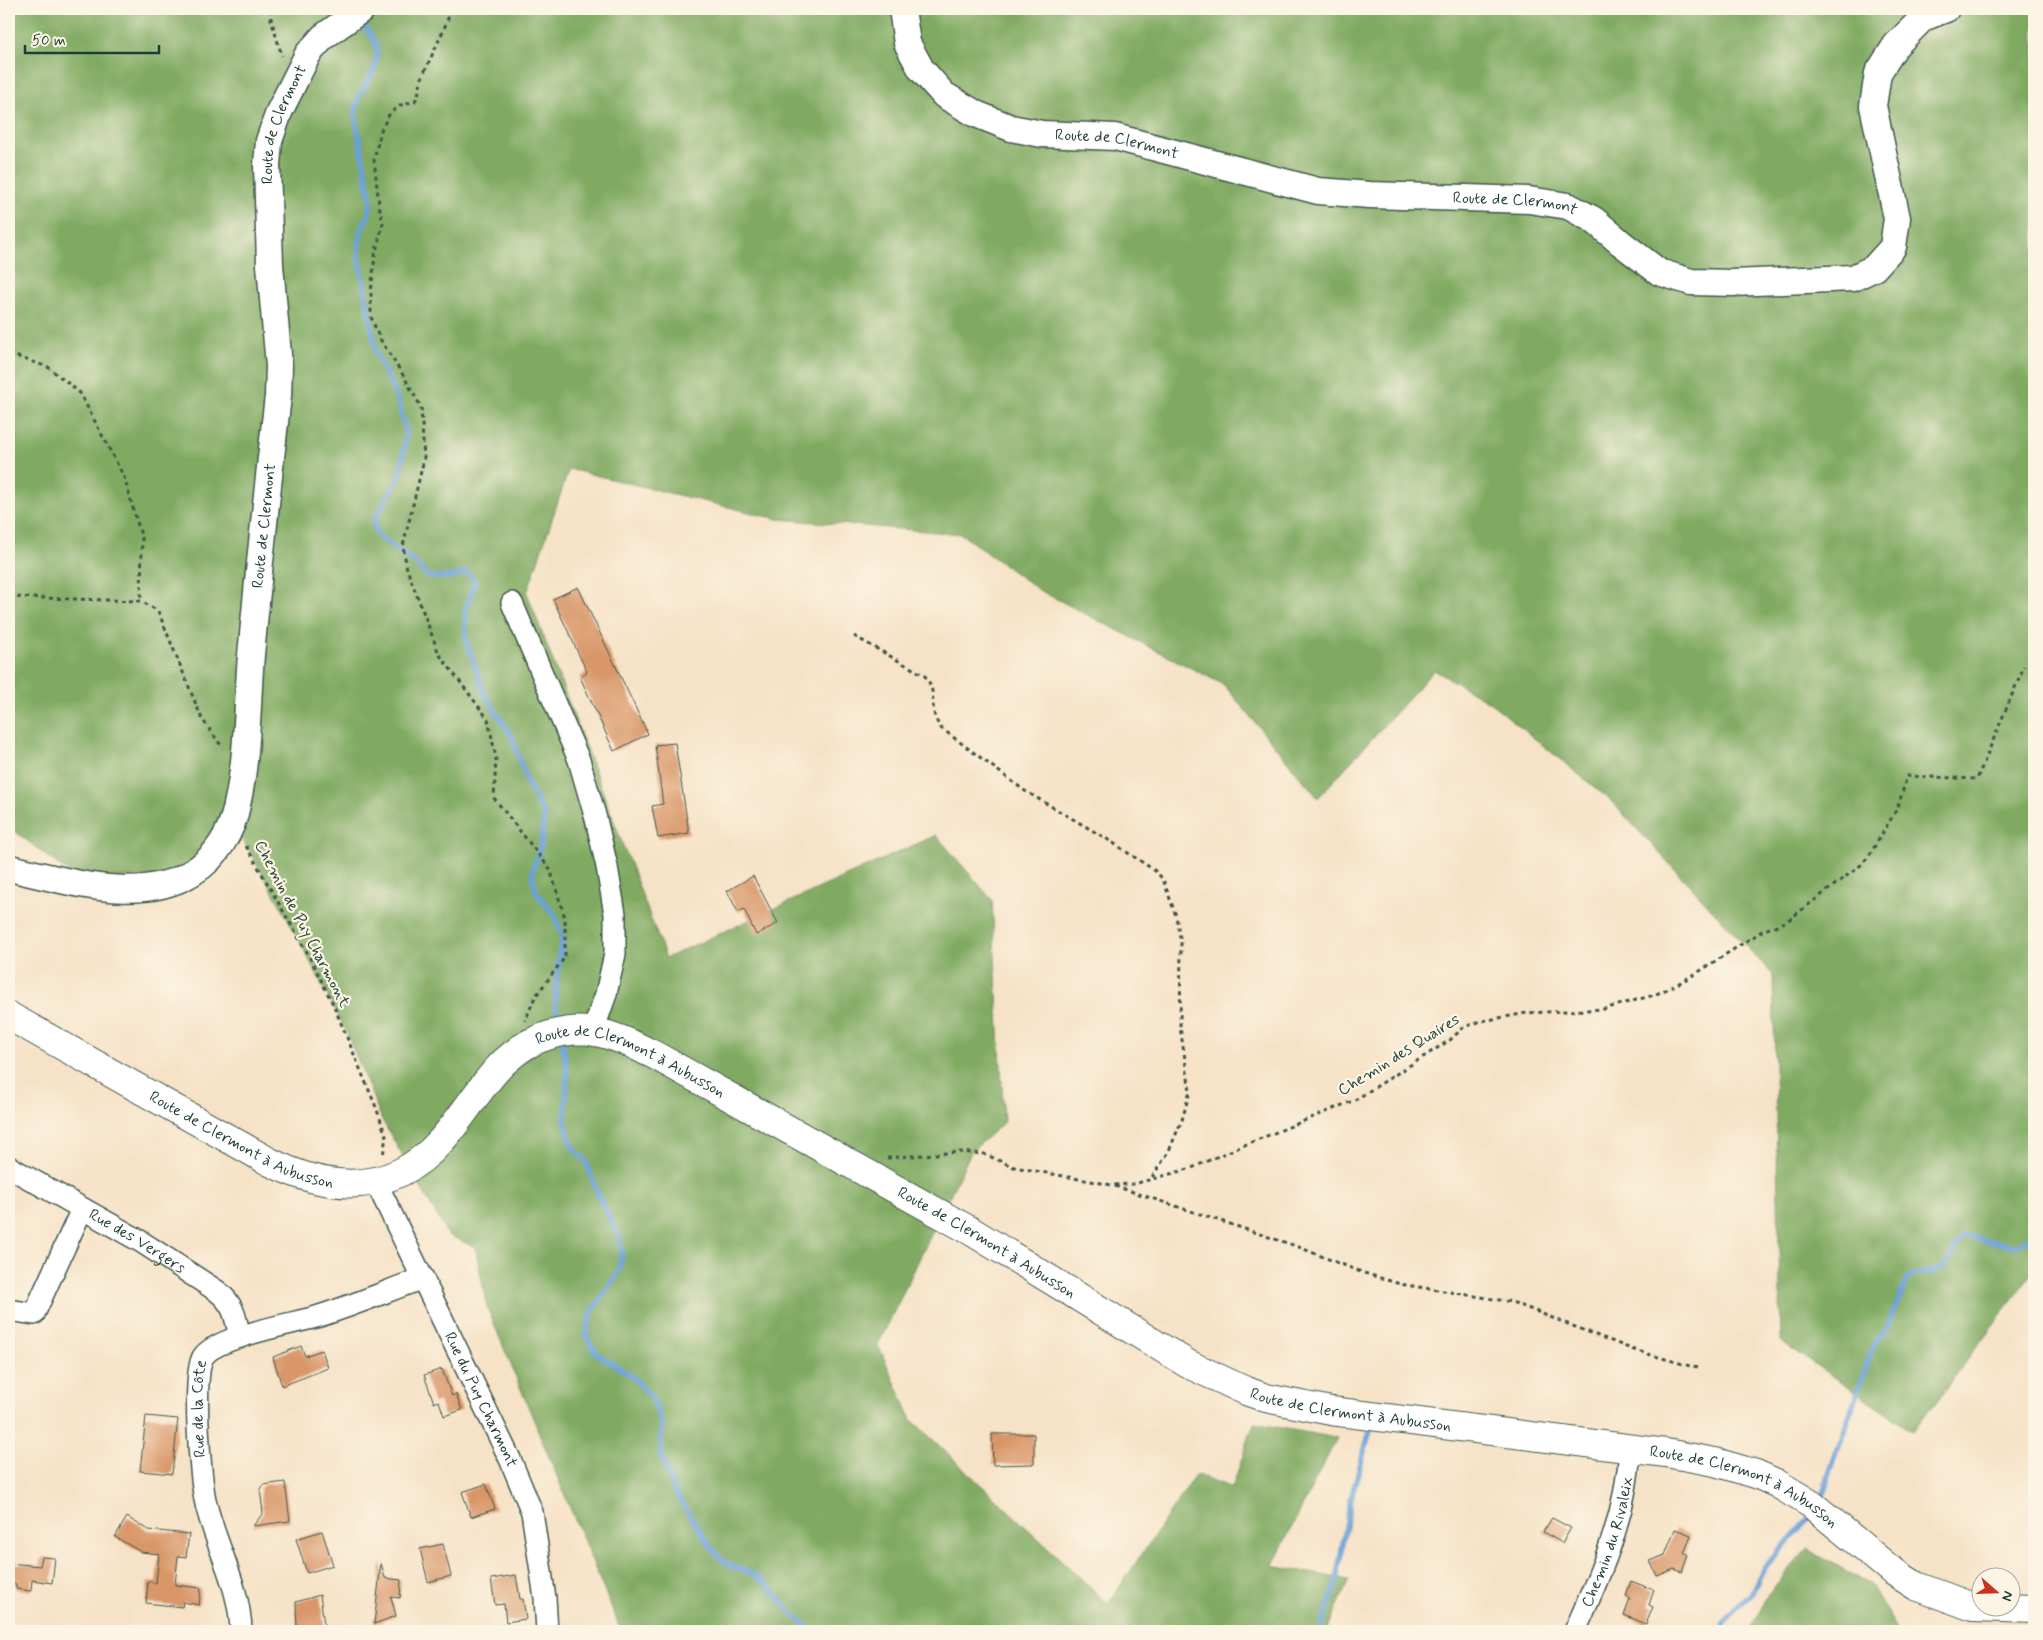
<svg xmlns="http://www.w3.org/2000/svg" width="2043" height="1640" font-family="Mynerve,sans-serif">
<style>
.forest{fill:#80aa62;stroke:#50744b}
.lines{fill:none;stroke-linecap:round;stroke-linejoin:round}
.stream{stroke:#6aa0d7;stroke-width:5.5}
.building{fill:#d99668}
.minor-casing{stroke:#3f564a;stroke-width:24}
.tertiary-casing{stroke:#3f564a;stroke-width:29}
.secondary-casing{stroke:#3f564a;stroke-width:30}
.path{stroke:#3f564a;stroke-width:3;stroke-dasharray:4 4;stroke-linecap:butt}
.minor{stroke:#fff;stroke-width:21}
.tertiary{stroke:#fff;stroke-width:26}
.secondary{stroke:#fff;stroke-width:28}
.labels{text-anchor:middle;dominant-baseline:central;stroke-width:4.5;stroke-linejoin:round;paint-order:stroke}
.street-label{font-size:16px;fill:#1f3d34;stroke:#fcf5e5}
</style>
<rect width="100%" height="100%" fill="#fcf5e5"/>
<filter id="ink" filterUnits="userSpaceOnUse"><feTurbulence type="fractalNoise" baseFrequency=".02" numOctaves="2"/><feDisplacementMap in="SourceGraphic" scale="10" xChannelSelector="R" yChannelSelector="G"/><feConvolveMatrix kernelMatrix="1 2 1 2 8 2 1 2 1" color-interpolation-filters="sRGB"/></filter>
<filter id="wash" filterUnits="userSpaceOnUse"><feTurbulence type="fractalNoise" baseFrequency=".0096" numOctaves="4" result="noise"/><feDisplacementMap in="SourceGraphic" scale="20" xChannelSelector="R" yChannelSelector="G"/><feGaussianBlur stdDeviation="1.12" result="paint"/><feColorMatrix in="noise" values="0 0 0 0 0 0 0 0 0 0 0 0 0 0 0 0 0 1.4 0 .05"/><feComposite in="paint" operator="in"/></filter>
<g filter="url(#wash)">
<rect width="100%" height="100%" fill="#f6e2c6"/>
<path class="forest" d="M9,9H2034V1270L1913,1432L1781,1341L1773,975L1610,800L1491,703L1434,670L1318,798L1224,685L1039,590L961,534L778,519L569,469L527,593L666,958L936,835L992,900L1004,1122L971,1152L878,1345L912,1420L1108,1604L1196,1474L1232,1488L1254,1423L1337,1438L1272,1566L1349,1580L1327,1631H621L487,1307L475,1247L448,1235L382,1120L345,1029L282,908L232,821L192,875L77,879L9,827Z
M1807,1549L1871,1585L1898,1631H1749L1770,1592Z"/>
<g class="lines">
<path class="stream" d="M360,19L375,42L377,53L375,68L358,98L355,115L371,202L368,216L361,230L358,251L376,352L398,400L406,433L400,476L374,521L376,534L416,564L429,577H449L466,572L475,581L465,611L466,639L484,693L512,737L527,782L544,815L541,845L532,873L536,892L555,915L563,939L559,956L555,1001L559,1026
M562,1040L567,1069L565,1122L572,1146L586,1162L599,1197L619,1236L622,1254L619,1271L591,1313L586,1335L596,1353L633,1377L653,1399L661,1422V1455L674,1491L711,1547L721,1559L731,1566L755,1575L772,1589L793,1615L813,1631
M1823,1493L1874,1344L1887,1327L1909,1276C1919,1273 1937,1273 1944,1266C1953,1257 1953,1243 1965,1236L2015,1246L2034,1236
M1320,1631L1335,1588L1351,1498L1372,1424
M1723,1631L1725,1622L1737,1607L1752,1592L1765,1567L1810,1517"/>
</g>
<g id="blocks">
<path class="building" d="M578,587L648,734L614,751L580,677L587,672L553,599Z
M675,743L689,833L658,838L652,806L663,804L655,745Z
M753,876L778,923L756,935L744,909L738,912L727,891Z
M301,1346L305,1356L322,1350L328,1368L282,1386L273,1357Z
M442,1369L452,1396L456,1394L462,1410L444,1416L439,1401L434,1403L424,1375Z
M146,1416L178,1419L172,1474L140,1471Z
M992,1434H1034V1464L993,1465Z
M285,1482L290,1521L253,1526L263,1513L260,1489L263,1485Z
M486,1484L495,1509L471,1517L462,1492Z
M127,1517L148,1530L189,1534L186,1557L178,1556L175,1585L201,1588L199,1605L183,1602L182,1607L146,1603L148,1581L156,1583L159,1554L141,1552L115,1537Z
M1552,1518L1571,1528L1562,1543L1543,1532Z
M1675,1529L1691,1535L1684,1554L1688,1555L1682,1572L1674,1569L1657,1576L1650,1561L1665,1555Z
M322,1531L333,1565L307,1573L296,1539Z
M443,1544L451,1576L428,1582L420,1549Z
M42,1557L55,1558L52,1583L32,1580L31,1591L16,1589V1584L9,1583V1563L40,1566Z
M381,1563L385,1578L401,1580L400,1598L391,1597L396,1616L374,1624Z
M516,1575L520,1599H523L526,1619L506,1622L504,1604L495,1605L491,1579Z
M1631,1581L1654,1590L1649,1605L1653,1607L1646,1624L1624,1615L1630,1598L1626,1596Z
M320,1595L325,1631H297L296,1602Z"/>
</g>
</g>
<g filter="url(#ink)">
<use href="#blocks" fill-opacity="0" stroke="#3f564a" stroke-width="1"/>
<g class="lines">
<defs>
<g id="minor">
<path d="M512,603L579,760L596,819L607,867L615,914V954L606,994L593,1031"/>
<path id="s1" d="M9,1167L140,1241L217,1291C235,1305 235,1317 240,1337"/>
<path id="s2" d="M375,1180L510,1459L532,1512L545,1598L547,1631"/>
<path d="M9,1310L34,1314L82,1209"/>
<path id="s3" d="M241,1631C240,1586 216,1547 206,1504C200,1482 192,1374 203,1357C215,1337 292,1324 316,1317C352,1306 387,1291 423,1278"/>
<path id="s4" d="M1575,1631C1602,1570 1626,1517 1630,1449"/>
</g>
<g id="tertiary">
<path id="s5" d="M902,9L907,43L921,69L944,95L976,114L1011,128L1042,134L1115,137L1318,191L1370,195L1529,200L1568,206L1594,220L1621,243L1659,272L1691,282L1733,283L1853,278L1874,268L1893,247L1897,218L1873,106L1878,73L1896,45L1923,18L1946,9"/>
<path id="s6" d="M9,868C66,880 139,906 193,872C216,858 232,832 237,805C248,756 247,704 251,655C259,568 268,482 278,396L279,366L270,265L267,165L269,141L279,112L308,54L323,37L362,9"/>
</g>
<g id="secondary">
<path id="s7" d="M9,1016L270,1162C330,1192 392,1195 440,1142C476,1103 496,1050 550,1035C564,1031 580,1029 595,1032C618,1036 638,1047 658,1057L971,1231L1188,1364L1246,1391L1266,1398L1331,1411L1666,1453L1715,1462L1756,1474L1776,1483L1811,1504L1891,1570L1916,1586L1973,1607L2034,1609"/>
</g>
</defs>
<use href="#minor" class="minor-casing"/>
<use href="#tertiary" class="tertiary-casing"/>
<use href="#secondary" class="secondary-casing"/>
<path class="path" d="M271,9V19L282,56
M451,9C444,33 431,55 422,78C419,86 420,93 415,101L401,105L390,113L381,130L374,159L379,205L383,223L375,255L371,293V317L380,339L403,375L421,407L424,459L403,546L407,569L439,654L488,719L496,758L494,798L550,869L565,918V957L535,997L525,1021
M9,354L48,367L80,393L124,477L142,539L141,601
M9,597L141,601L158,611L202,719L223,748
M854,636L924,675C940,693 926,708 941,728L1025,791L1107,839L1154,870L1163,879L1176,916L1181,943L1180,1027L1190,1091L1182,1120L1168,1153L1150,1180
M246,846L309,956L333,1004L376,1107L386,1136L383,1156
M887,1158L959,1152L984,1154L1014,1167L1112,1185L1134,1184L1192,1168L1225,1153L1355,1100L1450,1040L1464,1027L1482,1021L1527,1013L1604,1009L1654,995L1676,985L1700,971L1762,931L1787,921L1861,865L1869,856L1898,807L1907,776L1977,779L2024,666
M1115,1186L1299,1247L1361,1272L1400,1284L1512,1302L1634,1350L1697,1368"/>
<use href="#minor" class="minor"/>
<use href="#tertiary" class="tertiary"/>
<use href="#secondary" class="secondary"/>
</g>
</g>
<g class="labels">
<g class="street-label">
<text stroke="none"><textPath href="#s6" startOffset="958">Route de Clermont</textPath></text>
<text stroke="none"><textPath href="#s5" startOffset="281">Route de Clermont</textPath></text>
<text stroke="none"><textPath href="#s5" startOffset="686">Route de Clermont</textPath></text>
<text stroke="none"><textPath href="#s6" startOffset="552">Route de Clermont</textPath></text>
<text transform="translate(302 924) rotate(62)">Chemin de Puy Charmont</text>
<text transform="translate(1399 1055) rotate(-32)">Chemin des Quaires</text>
<text stroke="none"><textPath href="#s7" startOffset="728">Route de Clermont à Aubusson</textPath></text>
<text stroke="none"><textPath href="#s7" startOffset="264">Route de Clermont à Aubusson</textPath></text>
<text stroke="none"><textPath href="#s1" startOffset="148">Rue des Vergers</textPath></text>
<text stroke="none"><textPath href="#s7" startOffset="1132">Route de Clermont à Aubusson</textPath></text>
<text stroke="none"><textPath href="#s2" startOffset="244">Rue du Puy Charmont</textPath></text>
<text stroke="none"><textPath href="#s7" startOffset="1538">Route de Clermont à Aubusson</textPath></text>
<text stroke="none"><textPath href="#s3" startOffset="228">Rue de la Côte</textPath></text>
<text stroke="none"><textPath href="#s7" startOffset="1942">Route de Clermont à Aubusson</textPath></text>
<text stroke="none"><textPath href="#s4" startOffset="95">Chemin du Rivaleix</textPath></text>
</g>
</g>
<rect width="2043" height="1640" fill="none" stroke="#fcf5e5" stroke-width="30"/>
<g transform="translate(1996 1592) rotate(110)"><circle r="24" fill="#fcf5e5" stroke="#a4ab9e"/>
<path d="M0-4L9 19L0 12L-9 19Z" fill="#c8321e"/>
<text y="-8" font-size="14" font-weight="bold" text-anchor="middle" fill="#1f3d34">N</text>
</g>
<path d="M25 45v8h134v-8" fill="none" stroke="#1f3d34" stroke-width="2.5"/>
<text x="32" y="45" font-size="15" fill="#1f3d34" stroke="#fcf5e5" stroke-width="4" paint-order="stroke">50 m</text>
</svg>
